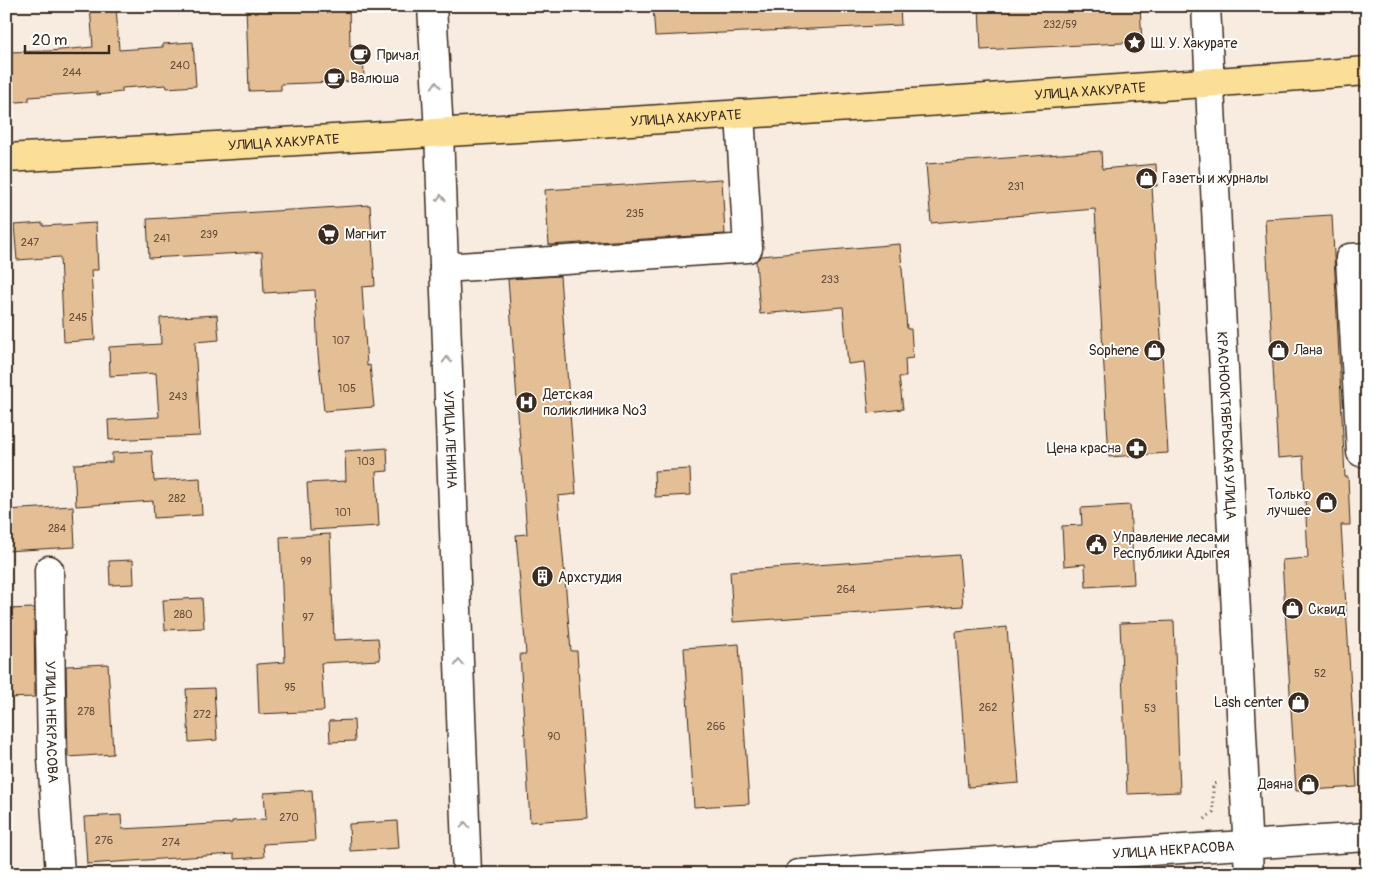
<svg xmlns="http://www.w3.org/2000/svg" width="1373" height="880" font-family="Pangolin,sans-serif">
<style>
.building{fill:#e4be95;stroke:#3b2a1e}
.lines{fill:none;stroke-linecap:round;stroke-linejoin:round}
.minor-casing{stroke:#3b2a1e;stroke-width:31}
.major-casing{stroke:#3b2a1e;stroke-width:31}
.path{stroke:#3b2a1e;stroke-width:3;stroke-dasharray:1 4;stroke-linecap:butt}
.minor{stroke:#fff;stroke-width:28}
.major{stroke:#fbdf96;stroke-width:28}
.oneway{stroke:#a79f9a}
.labels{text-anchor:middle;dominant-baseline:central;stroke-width:4;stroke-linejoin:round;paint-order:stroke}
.number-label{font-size:11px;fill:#654f3c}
.poi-label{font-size:14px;fill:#3b2a1e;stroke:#fff;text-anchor:start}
.street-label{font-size:14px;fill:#3b2a1e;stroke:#fff}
</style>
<rect width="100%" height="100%" fill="#f7ecdf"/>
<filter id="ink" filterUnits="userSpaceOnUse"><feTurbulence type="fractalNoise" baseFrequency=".02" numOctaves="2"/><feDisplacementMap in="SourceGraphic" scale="10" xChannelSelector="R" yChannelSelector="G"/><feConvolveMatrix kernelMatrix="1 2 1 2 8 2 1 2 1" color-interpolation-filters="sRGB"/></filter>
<g filter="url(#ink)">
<path class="building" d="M90,6H116L119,50L163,47V44L193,42L196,86L167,88L166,85L122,88V92L97,95V92L29,97V101L6,103V52L49,51L93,47Z
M246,6H349L350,46H363L364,81L281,84V90L249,91Z
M653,6H900L901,25L655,36Z
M979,6H1140L1142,42L981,50Z
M1101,151L1102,169L1156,164L1157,186H1152L1168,453L1109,457L1095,209L931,223L926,164Z
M722,179L725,234L549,245L545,190Z
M370,205L375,286L362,287L367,366L370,365L374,407L324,411L318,354L315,290L264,293L262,252L149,258L147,219Z
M1332,215L1345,477H1348L1350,525H1341L1357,787L1296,791L1282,560L1308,558L1303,456L1278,458L1265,219Z
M43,223V226L96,223L98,270H91L95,340L64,342L60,257L17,260L14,225Z
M900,244L907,329H911L913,358L905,359L906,377H899L903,409L869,413L864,362L848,364L843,307L760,314L756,261L761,256Z
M560,276L576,494L558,496L571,651H577L588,818L530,822L520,654H526L516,535L527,534L508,279Z
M217,315L219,340L195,342L200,436L109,440L108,420L159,417L156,373L110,376L109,347L161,344L160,318Z
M387,448L388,471L376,472L379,526L310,530L307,483L346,481L345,451Z
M152,451L154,481L200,478L202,515L154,518L153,501L76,506L74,464L112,462V453Z
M690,469L691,495L655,497L654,471Z
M1130,505L1134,584L1086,587L1085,564L1064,566L1062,526L1082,525L1081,508Z
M73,506L75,547L6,551V510Z
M330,534L334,640L378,638L380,660L321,663L324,711L259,714L257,664L285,662L280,537Z
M959,555L963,606L733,622L730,571Z
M133,560L134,584L110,585L109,561Z
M202,598L204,628L165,630L163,600Z
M34,608L35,697L6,698V609Z
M1174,621L1180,792L1127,794L1120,623Z
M1007,627L1019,783L968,787L956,632Z
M739,644L749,804L694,807L684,648Z
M108,664L113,754L68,757L66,666Z
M214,688L217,740L189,742L186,689Z
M354,720L355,741L330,742L329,721Z
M312,790L315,841L263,844L264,857L234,859V854L87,864L84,817L121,815L122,829L232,823V821L266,819L264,793Z
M397,821L399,848L350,851L349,824Z"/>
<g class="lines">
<defs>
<g id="minor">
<path id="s1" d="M432,6L439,133L467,874"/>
<path id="s2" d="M1206,6L1249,874"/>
<path d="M444,268L748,248L740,114"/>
<path d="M1361,452L1350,258L1367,257"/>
<path id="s3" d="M49,570L52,758L60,874"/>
<path id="s4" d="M799,874L1367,837"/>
</g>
<g id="major">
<path id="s5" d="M6,158C460,132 914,105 1367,71"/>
</g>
</defs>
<use href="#minor" class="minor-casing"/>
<use href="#major" class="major-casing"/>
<path class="path" d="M1205,819L1213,812V784L1217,783"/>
<use href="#minor" class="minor"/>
<use href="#major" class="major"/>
</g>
<defs><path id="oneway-chevron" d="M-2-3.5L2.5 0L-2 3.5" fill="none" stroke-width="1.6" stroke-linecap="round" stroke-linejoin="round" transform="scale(1.25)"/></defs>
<g class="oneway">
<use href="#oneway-chevron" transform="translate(436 85) rotate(-93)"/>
<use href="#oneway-chevron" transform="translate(441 198) rotate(-92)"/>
<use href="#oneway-chevron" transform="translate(447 360) rotate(-92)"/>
<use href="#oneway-chevron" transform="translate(459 663) rotate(-92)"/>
<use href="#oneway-chevron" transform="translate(465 825) rotate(-92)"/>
</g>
</g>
<defs>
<symbol id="sight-disc" viewBox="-11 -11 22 22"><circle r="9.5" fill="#3b2a1e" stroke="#fff"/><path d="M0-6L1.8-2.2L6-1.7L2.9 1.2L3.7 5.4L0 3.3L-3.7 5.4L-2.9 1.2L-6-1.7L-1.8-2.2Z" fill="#fff"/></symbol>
<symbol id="cafe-disc" viewBox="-11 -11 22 22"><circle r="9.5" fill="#3b2a1e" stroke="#fff"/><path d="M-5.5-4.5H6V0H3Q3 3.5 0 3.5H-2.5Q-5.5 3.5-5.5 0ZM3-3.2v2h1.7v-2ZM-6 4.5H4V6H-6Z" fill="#fff"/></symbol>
<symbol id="shop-disc" viewBox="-11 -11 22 22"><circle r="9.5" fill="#3b2a1e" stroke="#fff"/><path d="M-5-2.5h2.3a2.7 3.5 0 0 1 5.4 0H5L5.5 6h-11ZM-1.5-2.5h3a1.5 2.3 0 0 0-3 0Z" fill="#fff"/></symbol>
<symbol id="supermarket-disc" viewBox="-11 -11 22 22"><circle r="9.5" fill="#3b2a1e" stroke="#fff"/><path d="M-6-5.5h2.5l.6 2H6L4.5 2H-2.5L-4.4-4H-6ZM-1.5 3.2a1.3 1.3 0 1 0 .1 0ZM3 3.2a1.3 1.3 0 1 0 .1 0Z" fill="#fff"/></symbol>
<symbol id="hospital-disc" viewBox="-11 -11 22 22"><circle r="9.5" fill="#3b2a1e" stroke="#fff"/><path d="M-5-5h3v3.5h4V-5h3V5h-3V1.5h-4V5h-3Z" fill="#fff"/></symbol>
<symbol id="pharmacy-disc" viewBox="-11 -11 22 22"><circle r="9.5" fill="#3b2a1e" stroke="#fff"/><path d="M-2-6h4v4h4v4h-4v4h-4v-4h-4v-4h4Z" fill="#fff"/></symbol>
<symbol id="civic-disc" viewBox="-11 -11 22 22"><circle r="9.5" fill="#3b2a1e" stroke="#fff"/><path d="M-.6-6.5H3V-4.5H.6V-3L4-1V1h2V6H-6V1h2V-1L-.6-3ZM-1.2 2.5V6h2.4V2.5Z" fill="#fff"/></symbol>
<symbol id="building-disc" viewBox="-11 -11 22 22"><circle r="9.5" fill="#3b2a1e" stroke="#fff"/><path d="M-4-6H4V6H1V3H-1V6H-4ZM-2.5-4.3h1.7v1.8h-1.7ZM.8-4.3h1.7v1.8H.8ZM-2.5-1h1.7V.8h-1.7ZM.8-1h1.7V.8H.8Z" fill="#fff"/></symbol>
</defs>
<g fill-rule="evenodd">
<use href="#sight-disc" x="1122" y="30" width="25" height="25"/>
<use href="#cafe-disc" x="348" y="42" width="25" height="25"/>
<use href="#cafe-disc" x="322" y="66" width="25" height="25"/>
<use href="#shop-disc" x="1134" y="166" width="25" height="25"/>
<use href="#supermarket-disc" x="316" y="222" width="25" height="25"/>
<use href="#shop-disc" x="1142" y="338" width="25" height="25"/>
<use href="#shop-disc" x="1266" y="338" width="25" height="25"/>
<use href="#hospital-disc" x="514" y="390" width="25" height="25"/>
<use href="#pharmacy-disc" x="1124" y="436" width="25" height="25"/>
<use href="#shop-disc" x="1314" y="490" width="25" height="25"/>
<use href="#civic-disc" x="1084" y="532" width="25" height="25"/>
<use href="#building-disc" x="530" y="564" width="25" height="25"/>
<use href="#shop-disc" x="1280" y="596" width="25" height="25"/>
<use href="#shop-disc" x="1286" y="690" width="25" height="25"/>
<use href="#shop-disc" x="1296" y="772" width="25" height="25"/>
</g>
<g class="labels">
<g class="number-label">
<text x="1060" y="24">232/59</text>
<text x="180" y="65">240</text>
<text x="72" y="72">244</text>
<text x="1016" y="186">231</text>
<text x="635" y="213">235</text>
<text x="209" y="234">239</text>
<text x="162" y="238">241</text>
<text x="30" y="242">247</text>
<text x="830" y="279">233</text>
<text x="78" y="317">245</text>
<text x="341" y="340">107</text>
<text x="347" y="388">105</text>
<text x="178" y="396">243</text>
<text x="366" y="461">103</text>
<text x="177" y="498">282</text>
<text x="343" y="512">101</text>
<text x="57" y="528">284</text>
<text x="306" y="561">99</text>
<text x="846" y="589">264</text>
<text x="183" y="614">280</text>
<text x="308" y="617">97</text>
<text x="1320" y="673">52</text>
<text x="290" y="687">95</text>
<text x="988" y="707">262</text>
<text x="1150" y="708">53</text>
<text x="86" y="711">278</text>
<text x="202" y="714">272</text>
<text x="716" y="726">266</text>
<text x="554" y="736">90</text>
<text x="289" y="817">270</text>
<text x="104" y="840">276</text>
<text x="171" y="842">274</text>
</g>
<g class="poi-label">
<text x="1151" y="43">Ш. У. Хакурате</text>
<text x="377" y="55">Причал</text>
<text x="350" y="78">Валюша</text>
<text x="1162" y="178">Газеты и журналы</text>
<text x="345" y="234">Магнит</text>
<text x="1139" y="350" text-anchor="end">Sophene</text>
<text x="1294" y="350">Лана</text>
<text x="543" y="394">Детская<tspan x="543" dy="16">поликлиника №3</tspan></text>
<text x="1121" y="448" text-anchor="end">Цена красна</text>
<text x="1311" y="494" text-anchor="end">Только<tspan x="1311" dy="16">лучшее</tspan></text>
<text x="1113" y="537">Управление лесами<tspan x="1113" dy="16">Республики Адыгея</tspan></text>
<text x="558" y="577">Архстудия</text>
<text x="1308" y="609">Сквид</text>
<text x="1283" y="702" text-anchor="end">Lash center</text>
<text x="1293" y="784" text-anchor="end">Даяна</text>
</g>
<g class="street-label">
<text stroke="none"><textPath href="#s5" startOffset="1086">УЛИЦА ХАКУРАТЕ</textPath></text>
<text stroke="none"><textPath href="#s5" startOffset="681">УЛИЦА ХАКУРАТЕ</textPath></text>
<text stroke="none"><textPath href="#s5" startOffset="278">УЛИЦА ХАКУРАТЕ</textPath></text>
<text stroke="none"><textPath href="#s2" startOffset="420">КРАСНООКТЯБРЬСКАЯ УЛИЦА</textPath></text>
<text stroke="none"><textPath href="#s1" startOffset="434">УЛИЦА ЛЕНИНА</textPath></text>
<text stroke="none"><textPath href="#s3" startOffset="152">УЛИЦА НЕКРАСОВА</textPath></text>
<text stroke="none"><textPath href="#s4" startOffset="375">УЛИЦА НЕКРАСОВА</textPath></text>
</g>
</g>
<rect width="1373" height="880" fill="none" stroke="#fff" stroke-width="25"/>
<rect x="12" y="12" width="1348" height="855" fill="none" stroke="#3b2a1e" stroke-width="2" filter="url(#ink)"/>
<path d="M25 45v8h84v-8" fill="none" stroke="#3b2a1e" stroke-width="2.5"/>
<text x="32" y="45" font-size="15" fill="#3b2a1e" stroke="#ffffff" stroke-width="4" paint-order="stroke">20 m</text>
</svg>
